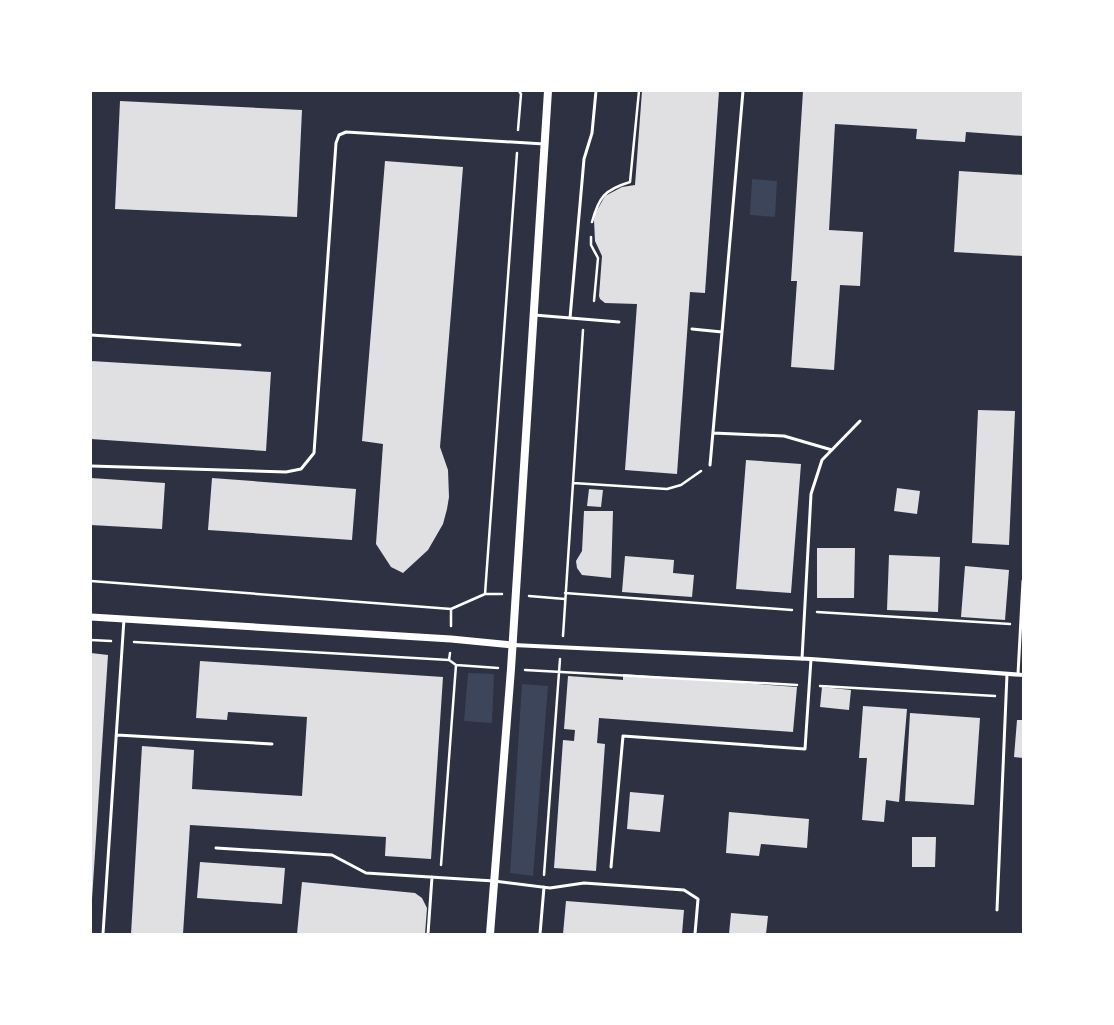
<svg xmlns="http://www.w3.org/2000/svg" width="1114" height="1025" font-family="'Golos Text',sans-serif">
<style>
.green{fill:#3c4559}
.building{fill:#e0e0e3}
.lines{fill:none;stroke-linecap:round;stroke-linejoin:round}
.path{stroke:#fff;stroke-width:2.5}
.service{stroke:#fff;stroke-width:3}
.minor{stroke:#fff;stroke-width:4}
.tertiary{stroke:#fff;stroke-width:7}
.secondary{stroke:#fff;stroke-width:8}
</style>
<rect width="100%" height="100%" fill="#2d3142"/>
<path class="green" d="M752,179L777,181L775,217L750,215Z
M468,673L494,674L492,723L464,721Z
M522,684L548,686L533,876L510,873Z"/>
<path class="building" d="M642,91H719L705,293L690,292L677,474L625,470L637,304L605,303L600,299L599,296L602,256L595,241L594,220L595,214L605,196L622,187L635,185Z
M803,91L1023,92V136L966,132L965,142L916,139L917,129L835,124L829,230L863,232L860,286L840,285L834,370L791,367L797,281H791Z
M120,101L302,110L297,217L115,209Z
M385,161L463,167L440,447L448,470L449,497L447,509L443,524L428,550L403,573L391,567L376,544L383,444L362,441Z
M959,171L1023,175V256L954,252Z
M91,361L271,372L266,451L91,439Z
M978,410L1015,411L1009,545L972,543Z
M746,460L801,464L791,593L736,589Z
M91,478L165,483L162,529L91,525Z
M212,478L356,489L352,540L208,530Z
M897,488L920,491L917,514L894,511Z
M589,489L603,490L601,507L587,506Z
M584,511H613L611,578L582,575L577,568L576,561L582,551Z
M817,548H855L854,598H817Z
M889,555L940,557L938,612L887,610Z
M625,556L674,560L673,573L694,575L692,597L622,592Z
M965,566L1009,570L1005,620L961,617Z
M91,653L108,655L92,899H91Z
M200,661L443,677L431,859L385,856L386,837L190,825L183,934H131L142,746L194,750L192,789L302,796L307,717L228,712L227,720L196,718Z
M623,674L797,687L793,732L599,718L597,743L605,744L596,871L554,868L563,740L574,741L575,730L564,729L568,676L623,680Z
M822,687L851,690L849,710L820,707Z
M863,706L907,709L899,802L886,800L884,822L862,820L867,758H859Z
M910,713L980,718L974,805L905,801Z
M1017,720H1023V758L1014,757Z
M630,792L664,795L660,832L627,829Z
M729,812L809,819L807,848L761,844L759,856L726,853Z
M912,837H936L935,867H912Z
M200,862L285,868L282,904L197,898Z
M302,882L415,893L422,898L427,908L425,934H297Z
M566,901L684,910L682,934H563Z
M731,913L768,916L766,934H729Z"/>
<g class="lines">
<path class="path" d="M518,130L521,94L519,91
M592,222C599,197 604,190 630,182L639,91
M591,237V245L598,258L594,301
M573,483L667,489L681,485L701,471
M91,581L451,609L485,594H502
M565,593L792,610
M485,594L517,153
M529,596L565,599
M817,612L1010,624
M451,626V609
M563,636L583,330
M91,640L111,641
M134,642L449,660
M456,665L498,668
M525,670L797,685
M820,686L995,696
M441,865L456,665L449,660L450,653
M544,875L560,659"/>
<path class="service" d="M534,315L619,322
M570,318L584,159L592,133L596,91
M692,329L722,332L743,91
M91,335L240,345
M713,433L784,436L832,450
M710,465L722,332
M91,466L286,472L301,469L314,453L336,143L339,135L346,132L544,144
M802,659L811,494L822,460L860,421
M1018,674L1023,581
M117,735L272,744
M216,848L332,855L366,873L494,881L550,888L584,883L684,890L698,899L695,934
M611,867L623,736L805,749L811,659
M997,910L1007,674
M103,934L124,619
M428,934L432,877
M540,934L544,887"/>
<path class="minor" d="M513,645L811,659L1023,675"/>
<path class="tertiary" d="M91,617L451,639L513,645"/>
<path class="secondary" d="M490,934L511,669L548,91"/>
</g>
<rect width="1114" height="1025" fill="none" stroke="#ffffff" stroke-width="184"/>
</svg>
